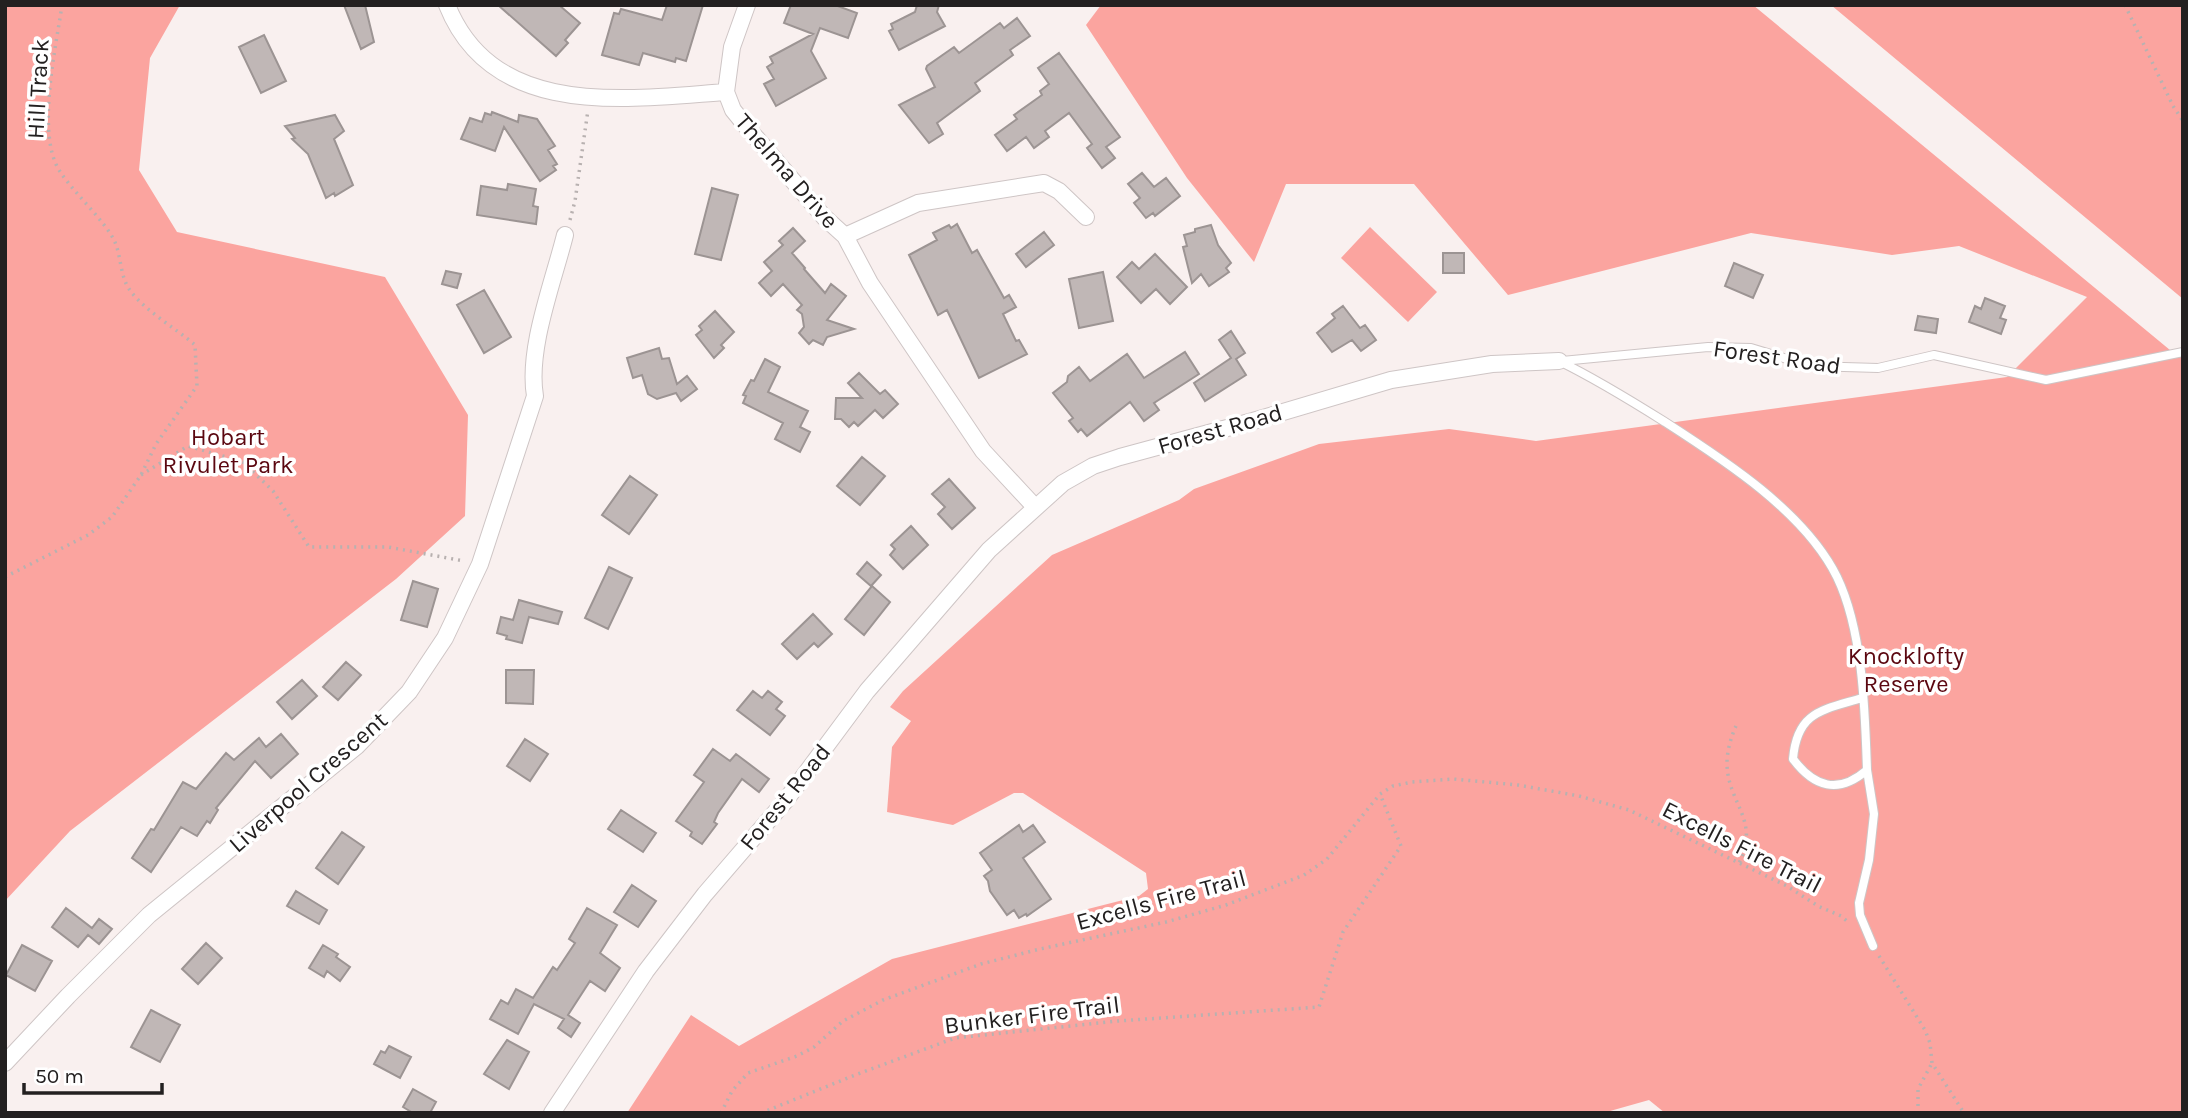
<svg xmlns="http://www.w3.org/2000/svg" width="2188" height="1118" font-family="Karla,sans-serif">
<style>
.green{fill:#fba49f}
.building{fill:#c0b7b6;stroke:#9c9493;stroke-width:2}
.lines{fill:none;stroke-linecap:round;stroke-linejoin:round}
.lane-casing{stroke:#cec5c5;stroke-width:10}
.street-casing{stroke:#cec5c5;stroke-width:18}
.path{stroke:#b8b1b0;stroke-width:3.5;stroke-dasharray:2 5;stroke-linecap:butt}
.lane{stroke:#fff;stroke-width:8}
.street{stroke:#fff;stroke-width:16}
.labels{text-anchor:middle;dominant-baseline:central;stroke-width:7;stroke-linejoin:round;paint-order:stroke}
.street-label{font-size:24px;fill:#232020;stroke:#fff}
.park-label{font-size:24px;fill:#5b0710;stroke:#fff}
</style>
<rect width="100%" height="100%" fill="#f9f0ef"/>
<path class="green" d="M5,5H180L150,58L139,170L177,232L385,277L468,415L465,516L396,579L70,831L5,901Z
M1101,5H1753L2176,355L2183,354V1113H1665L1649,1100L1603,1113H627L691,1015L739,1046L892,959L1139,896L1148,889L1146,873L1023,793H1014L953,825L887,812L892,747L911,721L890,707L903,691L1052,555L1179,500L1194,489L1319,444L1449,429L1536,441L2007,377L2087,297L1959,246L1892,255L1751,233L1508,295L1414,184H1286L1254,262L1187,178L1086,25Z
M1831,5H2183V299Z
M1370,227L1437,292L1408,322L1341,258Z"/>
<path class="building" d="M344,5H365L374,42L361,49Z
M498,5H559L580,23L565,40L568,43L556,56Z
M667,5H703L686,61L676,58L675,62L643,53L639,65L602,55L614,13L619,14L621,9L662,20Z
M791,5H835L857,13L848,38L820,28L811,51L826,78L776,106L764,84L774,79L767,67L773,63L770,57L813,34L784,23Z
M917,5H939L937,12L945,26L899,50L889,31L893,29L891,24L915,12Z
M1017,18L1030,36L1010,50L1013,55L975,83L980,91L937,123L943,134L929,143L899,105L935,87L926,69L927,66L954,47L959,53L1000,23L1004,28Z
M264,35L286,81L261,93L239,47Z
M1059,53L1120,137L1106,147L1115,158L1102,168L1087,148L1092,144L1069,113L1045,131L1049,137L1034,148L1026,137L1007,151L995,135L1017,119L1014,115L1042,95L1040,91L1049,84L1038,68Z
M492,112L518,122L519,115L537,119L555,146L548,150L557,164L553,166L556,170L540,181L504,127L495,151L461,139L470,118L482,122L485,113L491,115Z
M335,115L344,131L334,139L353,185L335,196L334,193L326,198L308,154L292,139L295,138L285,126Z
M1142,173L1154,187L1166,178L1180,196L1155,216L1153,213L1146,218L1134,203L1140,198L1128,184Z
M508,184L536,189L533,206L538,207L536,224L477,215L481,186L507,190Z
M712,188L738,195L721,260L695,254Z
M957,224L972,253L977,250L1004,298L1009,295L1016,307L1003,314L1016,341L1019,340L1027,354L979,378L947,310L938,315L909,255L937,240L933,233L949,225L951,228Z
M1211,225L1218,245L1231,263L1226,268L1229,272L1209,286L1201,274L1192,283L1183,247L1187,246L1184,235L1195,232V229Z
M793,228L805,241L792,253L805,268L804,269L825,293L831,284L846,296L827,320L854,329L827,337L823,345L813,340L809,344L799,333L804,327L802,314L797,310L802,305L783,284L771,296L759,283L772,271L764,262L783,245L779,241Z
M1044,232L1054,245L1026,267L1016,254Z
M1443,253H1464V273H1443Z
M1155,254L1187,287L1170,304L1156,289L1141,303L1117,277L1132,262L1139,269Z
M1734,263L1763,275L1753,298L1725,286Z
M446,271L461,274L457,288L442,284Z
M1103,272L1113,321L1079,328L1069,279Z
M484,290L511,337L484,353L457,305Z
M1985,298L2005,306L2000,318L2006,320L2001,334L1969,322L1975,306L1981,309Z
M1343,306L1360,328L1365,325L1376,340L1361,351L1352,340L1332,352L1317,333L1335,318L1332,314Z
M715,311L734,332L721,345L724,348L714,358L696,335L702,330L699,326Z
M1918,316L1938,319L1936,333L1915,330Z
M1231,331L1245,353L1236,359L1246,375L1205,401L1194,383L1231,358L1219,340Z
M659,348L662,359L669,358L677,384L687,376L697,389L681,401L676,393L657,399L648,394L642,375L633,378L627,358Z
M1185,352L1199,374L1154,403L1159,410L1144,421L1130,402L1087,436L1081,429L1078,432L1069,421L1073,418L1053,393L1067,382L1068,376L1079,367L1090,381L1127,354L1144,378Z
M765,359L780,367L768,392L808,411L800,427L810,432L800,452L775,439L783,423L743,403L746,396L743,395L751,380L754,381Z
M859,373L880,394L885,390L898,404L883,418L875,410L858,426L854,422L849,427L841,419H835L836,398H862L848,383Z
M862,457L885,476L860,505L837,486Z
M630,476L657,495L629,534L602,515Z
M949,479L975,508L952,529L938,514L945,507L932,494Z
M911,526L928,545L903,569L890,555L895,549L891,545Z
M867,562L881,575L871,586L857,574Z
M609,567L632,578L608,629L585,618Z
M413,581L438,589L427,627L401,620Z
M872,586L890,602L864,635L845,619Z
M519,600L562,612L558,624L529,617L522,643L506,639L507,636L497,633L501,617L513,620Z
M813,614L832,634L818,647L814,643L797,659L782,644Z
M346,662L361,675L338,700L323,687Z
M506,670H534L533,704L506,703Z
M302,680L317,696L292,719L277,702Z
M753,691L762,698L768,691L782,702L776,709L785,716L770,735L737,710Z
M281,734L298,754L271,778L255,761L216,808L218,810L210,823L207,821L197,836L181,827L151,872L132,858L151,829L154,830L183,782L196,789L226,753L234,760L259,738L266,747Z
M525,739L548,754L530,781L507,766Z
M713,749L730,761L736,754L769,779L759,792L742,779L718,813L714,822L717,824L702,844L690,836L692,832L676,821L704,782L694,775Z
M621,810L656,833L643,852L608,829Z
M1019,825L1023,832L1033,825L1045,842L1023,858L1051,899L1027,916L1026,914L1019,918L1014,910L1007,915L990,891L988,881L984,876L992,870L980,853Z
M342,832L364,847L338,884L316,868Z
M632,885L656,901L638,927L614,912Z
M296,891L327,910L319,924L287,906Z
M66,908L92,928L99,919L112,929L99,944L88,935L78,947L52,927Z
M587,908L617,925L600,953L620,968L605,991L590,981L568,1015L580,1023L571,1037L558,1028L564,1019L534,1004L518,1034L490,1019L501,1000L508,1004L516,989L533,998L553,967L557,970L575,943L569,939Z
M206,943L222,958L198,984L182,969Z
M22,945L52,961L35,991L6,975Z
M323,945L338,954L336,957L350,967L340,981L327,971L324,977L309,968Z
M151,1010L180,1025L160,1062L131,1047Z
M507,1040L529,1052L509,1089L484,1074Z
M389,1046L411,1057L400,1078L374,1064L381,1051L385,1053Z
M413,1089L436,1102L430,1113H413L403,1107Z"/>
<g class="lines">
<defs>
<path id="lane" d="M1559,361C1596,379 1630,400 1665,422C1724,460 1805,512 1837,577C1863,631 1865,711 1867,770C1838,795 1814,787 1793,759C1797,711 1823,710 1862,698
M1562,361L1708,347L1751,348L1810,366L1878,368L1934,355L2046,380L2183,352
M1867,770L1874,814L1869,860L1859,903L1860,915L1873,946"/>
<path id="street" d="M447,5C493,120 627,99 726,92L733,110L746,126L824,217L845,236L870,283L983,451L1035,507
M726,92L732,47L747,5
M845,236L918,203L1044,183L1059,191L1086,217
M5,1063L68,996L149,915L357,746L409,692L445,638L480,564L535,396C527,349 553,283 565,235
M552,1113L646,971L705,894L786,800L867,691L989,550L1063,483L1093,466L1120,457L1253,421L1391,380L1492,364L1559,361"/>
</defs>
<use href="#lane" class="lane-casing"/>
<use href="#street" class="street-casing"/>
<path class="path" d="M2125,5L2173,106L2183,121
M570,220L575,201L588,110
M141,475L188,446L243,462L273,491L309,547H388L464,561
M5,577L88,535L112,517L141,475L156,444L197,386L195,345C176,328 133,304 125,281C120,268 120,252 114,240C103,219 75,194 61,173C35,137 56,48 62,5
M1736,726C1731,737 1727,751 1727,763C1727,803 1761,820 1739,863
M1879,956L1925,1030L1930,1043L1932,1063L1964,1113
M721,1113L732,1091L748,1073L797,1056L814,1047L843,1021L883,1000L981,964L1040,949L1166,922L1226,905L1304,875L1327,859L1380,794L1393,786L1412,782L1453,779L1518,785L1579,796L1629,810L1787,886L1818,906L1841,916L1848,922
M761,1113L855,1075L955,1038L1118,1021L1319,1007L1343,932L1401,846L1380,794
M1918,1113V1089L1932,1063"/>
<use href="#lane" class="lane"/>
<use href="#street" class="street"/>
</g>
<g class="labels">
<g class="street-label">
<text transform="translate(38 89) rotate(-87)">Hill Track</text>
<text transform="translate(787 171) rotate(49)">Thelma Drive</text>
<text transform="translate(1777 357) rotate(8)">Forest Road</text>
<text transform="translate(1220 429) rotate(-16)">Forest Road</text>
<text transform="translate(308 782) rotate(-41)">Liverpool Crescent</text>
<text transform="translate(785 797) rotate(-51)">Forest Road</text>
<text transform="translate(1742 847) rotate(27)">Excells Fire Trail</text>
<text transform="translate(1161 900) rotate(-15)">Excells Fire Trail</text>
<text transform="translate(1032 1015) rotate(-7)">Bunker Fire Trail</text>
</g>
<g class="park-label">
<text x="228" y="437">Hobart<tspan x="228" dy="28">Rivulet Park</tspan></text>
<text x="1906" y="656">Knocklofty<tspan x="1906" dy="28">Reserve</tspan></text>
</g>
</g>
<rect width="2188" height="1118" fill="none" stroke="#232020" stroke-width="14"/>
<path d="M24 1083v10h138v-10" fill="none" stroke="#232020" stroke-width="3.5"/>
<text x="35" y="1083" font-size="21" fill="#232020" stroke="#ffffff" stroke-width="5" paint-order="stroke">50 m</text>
</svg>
